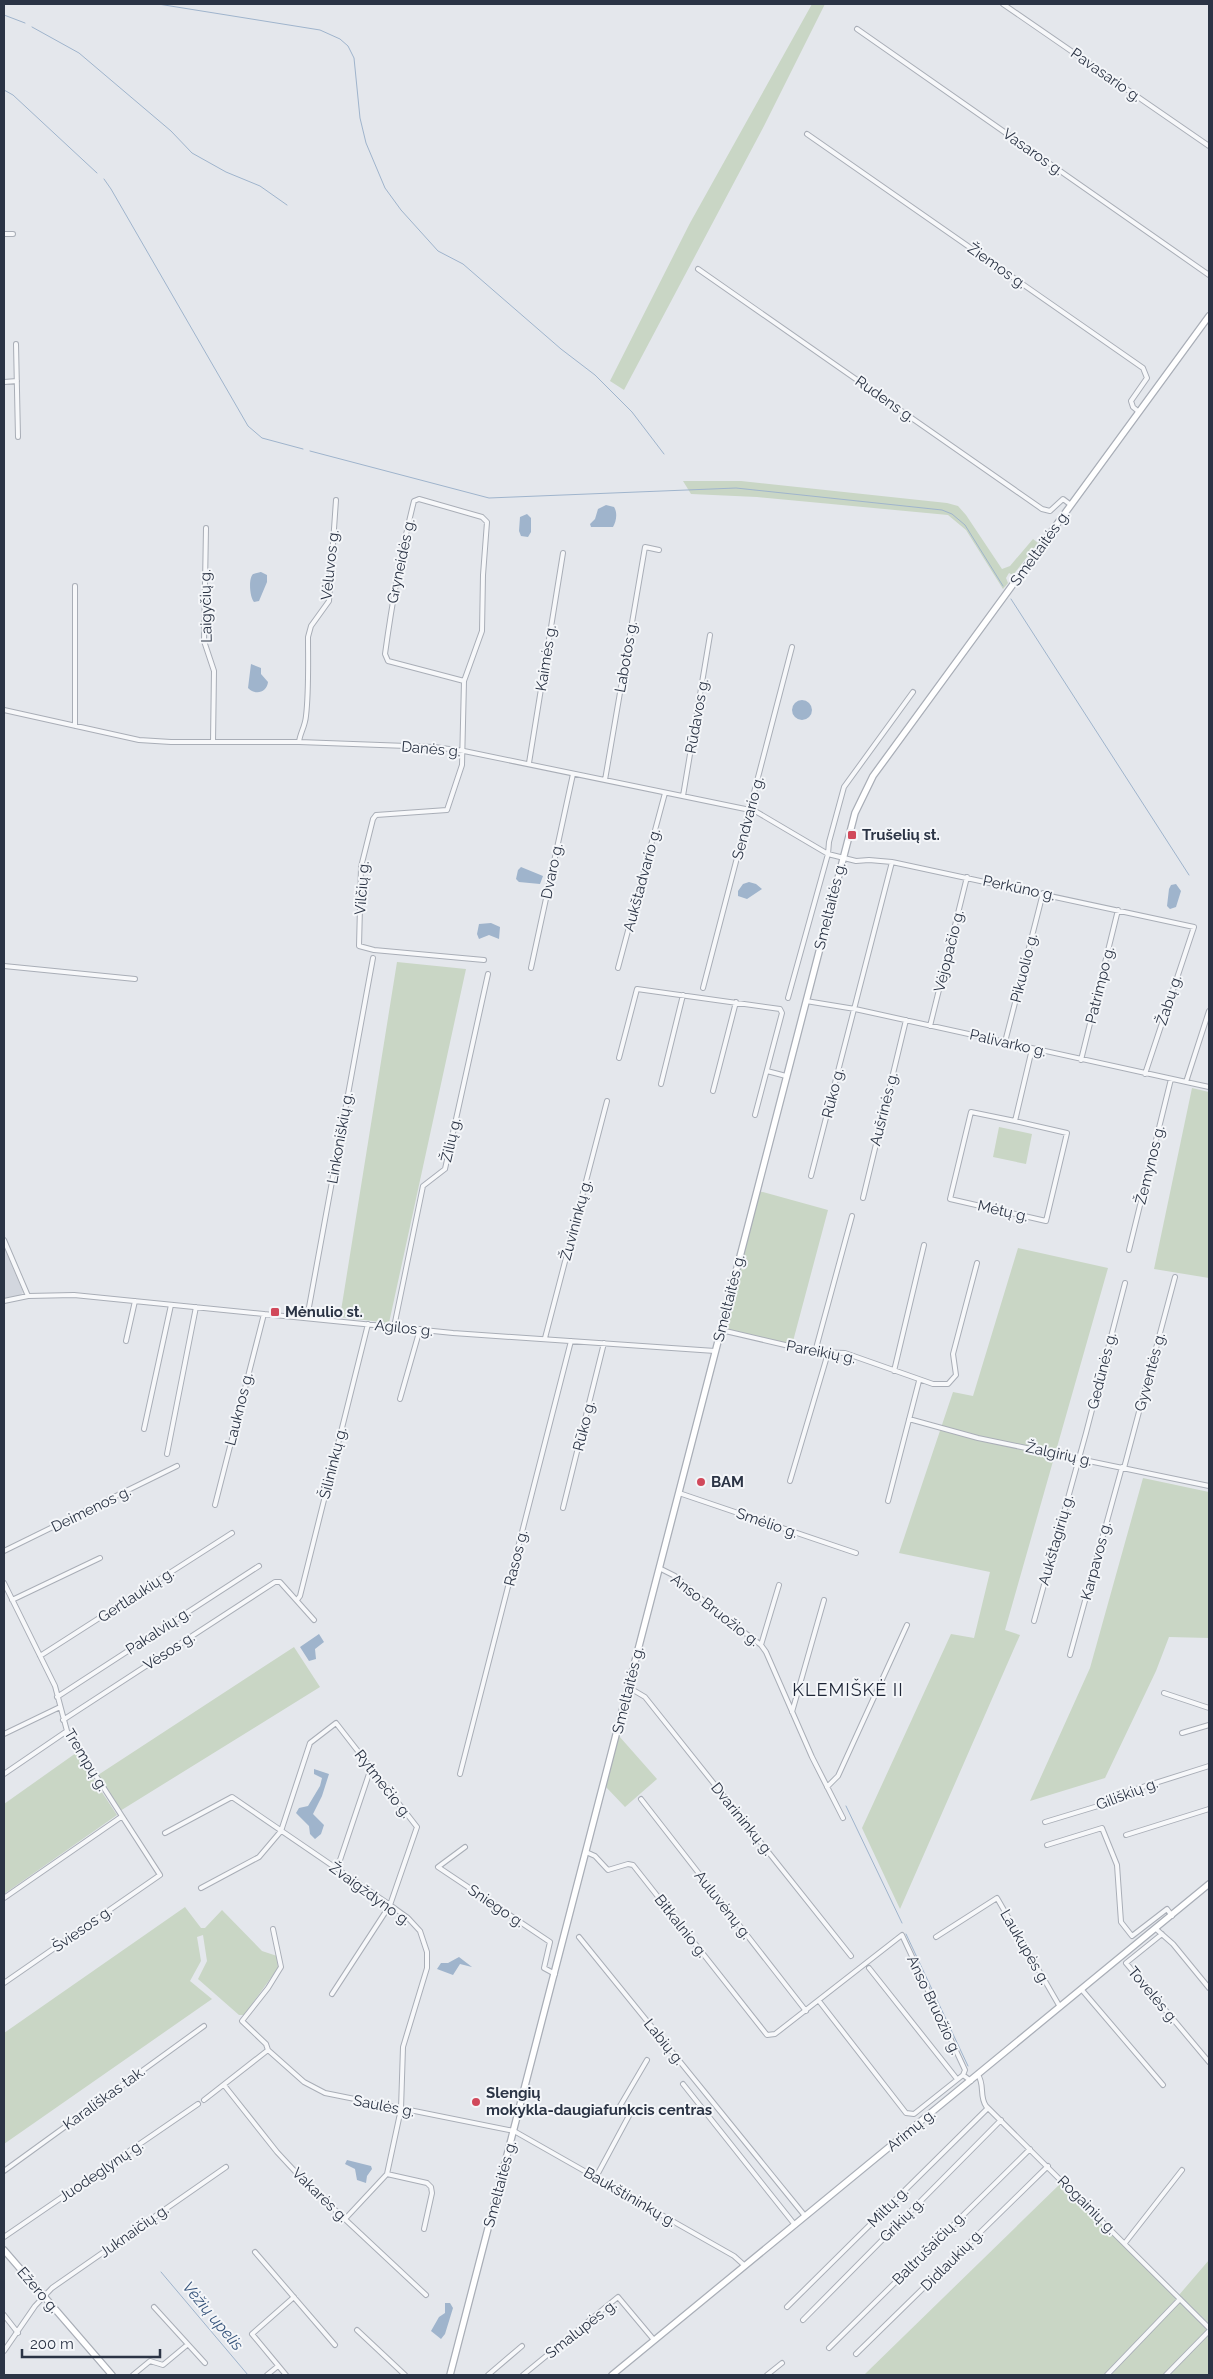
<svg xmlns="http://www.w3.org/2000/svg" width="1213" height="2379" font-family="Raleway,sans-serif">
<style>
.built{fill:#d2d6de}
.green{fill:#c9d6c5}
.water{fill:#9fb4cc}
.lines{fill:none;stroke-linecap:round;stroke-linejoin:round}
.stream{stroke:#9fb4cc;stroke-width:1}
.minor-casing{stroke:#a9aeb7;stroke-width:6}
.secondary-casing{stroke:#a9aeb7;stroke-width:8}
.minor{stroke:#f7f8fa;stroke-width:4}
.secondary{stroke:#fff;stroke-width:5.5}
.poi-dot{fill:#d1495b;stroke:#f4f6f9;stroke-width:2}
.labels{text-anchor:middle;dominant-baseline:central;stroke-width:4;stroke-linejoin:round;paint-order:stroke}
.street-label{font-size:15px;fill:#2b3445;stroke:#f4f6f9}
.poi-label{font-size:15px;font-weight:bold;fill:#2b3445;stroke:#f4f6f9;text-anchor:start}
.water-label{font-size:16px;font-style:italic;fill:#34527a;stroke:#f4f6f9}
.quarter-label{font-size:18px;letter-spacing:1px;fill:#1d2536;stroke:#f4f6f9}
</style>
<rect width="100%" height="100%" fill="#e4e7ec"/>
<path class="built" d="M4,1247L23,1292L20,1296L4,1299Z"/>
<path class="green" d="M812,4H825L764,126L624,390L610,381L690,223Z
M683,481H741L947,503L958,506L966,515L1002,569L1010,566L1033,539L1038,543L1013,575L1009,573L1006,578L1008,583L1003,589L966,530L948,515L757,497L691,494Z
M397,962L466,969L389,1323L340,1317Z
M1192,1088L1209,1092V1278L1154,1269Z
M999,1127L1032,1134L1026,1164L993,1157Z
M759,1191L828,1210L792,1345L724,1329Z
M1018,1248L1108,1268L1005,1630L1020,1635L900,1909L862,1828L951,1634L974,1638L990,1572L899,1553L953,1392L973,1396Z
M1143,1478L1209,1492V1638L1169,1637L1156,1671L1105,1778L1030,1801L1090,1668Z
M294,1647L320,1687L120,1811L98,1775Z
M619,1736L657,1779L625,1807L606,1787Z
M76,1753L117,1815L4,1894V1804Z
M185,1907L201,1928H205L222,1910L262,1951L277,1956L278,1968L244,2015H239L198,1979L207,1961L203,1935L197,1937L201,1961L190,1981L212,1999L4,2144V2033Z
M1061,2183L1209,2330V2375L865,2374Z
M1209,2260V2324L1179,2295Z"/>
<path class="water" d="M606,505L614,507C618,513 616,522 613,527H591L590,524L595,519L598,509Z
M527,514L531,518V532L528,537L521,536L519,531L520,517Z
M261,572L267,575V582L259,601L254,602C250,598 248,579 253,574C254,574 260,572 261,572Z
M251,664L261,668V674L268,682C267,692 256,696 248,688Z
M792 710a10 10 0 1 1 20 0a10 10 0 1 1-20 0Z
M521,867L543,876L540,884L519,882L516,879L518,870Z
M749,882L756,884L762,889L747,899L738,896V891L743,884Z
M1176,884L1181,891L1176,907L1170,909L1167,906L1169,889L1171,885Z
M491,923L500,927L499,939L489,935L479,939L477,934L479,924Z
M319,1634L324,1642L315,1649L316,1659L309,1661L300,1647Z
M314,1769L329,1774L322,1796L313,1814L324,1825L321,1834L315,1839L310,1834L309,1826L296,1813L299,1808L308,1806L320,1786L322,1778L314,1774Z
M459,1957L472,1967L460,1964L453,1975L437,1969L441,1963H448Z
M347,2160L371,2166L372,2169L367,2176L366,2183L357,2180L355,2169L345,2164Z
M445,2303H450L453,2308L445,2334L441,2339L431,2331L439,2317L445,2313Z"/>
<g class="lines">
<path class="stream" d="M158,4L320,30L340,39L348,46L354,58L360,118L366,143L385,188L401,210L438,251L463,264L561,349L595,375L632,412L664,454
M4,15L25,23
M32,27L79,53L171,131L192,153L226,172L260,186L287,205
M4,90L13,95L97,173
M104,179L111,189L248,426L262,438L303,449
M310,451L489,498L736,488L942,510L952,514L965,525L1003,586
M1011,599L1189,875
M846,1806L902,1923
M906,1934L968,2066
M161,2272L248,2375"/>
<defs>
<path id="minor" d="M1003,4L1209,146
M857,29L1209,275
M807,134L1143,368L1147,378L1131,401L1133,407L1139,412
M4,234H13
M698,269L1042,509L1050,511L1063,499L1071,505
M16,344L18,437
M4,382L17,381
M206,528L204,641L214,671L213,742
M75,586V726
M464,681L482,631L483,575L487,522L482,517L419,499L414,501C401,552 392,603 385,654L388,661L464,681L462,765L447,810L376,815L373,819L361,867L359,946L374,950L484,960
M4,710L139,740L171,742H299L434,747L464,751L755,811L828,854L856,861L869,860L892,862L1194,927L1145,1074
M299,742C300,733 305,727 306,716C309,690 308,663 308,637L311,626L329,601L336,500
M529,763L563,553
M605,780L645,547L659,550
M683,796L710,635
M4,966L135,979
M531,968L573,774
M618,968L665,793
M703,988L792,647
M788,998L828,854L829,842L844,787L913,692
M806,1001L855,1009L1209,1087
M930,1026L967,877
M1005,1042L1043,893
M619,1058L637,989L780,1009L782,1013L755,1115
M1081,1060L1118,910
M767,1071L786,1076
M1186,1082L1209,1011
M661,1084L683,995
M713,1091L736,1002
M1015,1121L1067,1133L1046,1221L950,1199L971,1112L1015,1121L1032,1049
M811,1176L892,862
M863,1198L906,1020
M4,1240L28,1296
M1129,1250L1171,1079
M4,1301L28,1296L74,1295L453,1333L715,1351
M307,1318L373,958
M394,1327L423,1186L445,1169L488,974
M721,1330L815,1352L845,1353L933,1384H948L956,1375L953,1354L977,1263
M545,1338L607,1101
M126,1341L135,1301
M815,1352L852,1216
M894,1371L924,1245
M400,1399L420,1329
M909,1419L978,1438L1209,1486
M144,1429L171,1305
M167,1454L196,1307
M1124,1468L1175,1277
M790,1481L828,1353
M679,1493L856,1553
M888,1501L919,1381
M215,1505L264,1314
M563,1508L604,1343
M4,1551L177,1466
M659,1568L675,1576L708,1605L761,1645L766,1652L812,1757L843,1818
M4,1583L55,1686L67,1731L160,1875L4,1983
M12,1600L100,1558
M297,1600L300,1596L368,1324
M1034,1621L1086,1433L1125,1283
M761,1645L779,1585
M1070,1655L1122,1467
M40,1656L232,1533
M628,1687L645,1697L851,1956
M1164,1693L1209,1708
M57,1697L259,1566
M792,1712L824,1600
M63,1720L275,1582H280L314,1620
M1182,1733L1209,1725
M4,1734L60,1707
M4,1774L67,1731
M460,1774L571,1341
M827,1787L838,1776L907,1625
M641,1799L806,2011
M1045,1822L1098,1806L1111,1797L1209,1766
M165,1833L232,1797L390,1905L408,1918L420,1931L427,1952V1968L403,2047L401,2109L387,2174L345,2219
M1126,1835L1209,1809
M1047,1845L1102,1828L1117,1865L1121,1922L1132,1936L1167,1909L1172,1916
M465,1847L438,1867L550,1942L544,1968L555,1974
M586,1852L595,1856L608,1870L628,1864L633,1865L767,2035L775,2034L902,1935L965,2070L963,2075
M337,1869L371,1768
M201,1888L259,1857L281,1831L310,1743L336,1723L417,1827L390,1905L332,1994
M4,1898L121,1817
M273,1929L281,1967L268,1988L242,2021L266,2044L268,2050L304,2082L325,2093L514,2131L734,2256L744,2265
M1156,1929L1173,1944L1209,1988
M1162,1934L1126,1963L1209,2062
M579,1937L805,2216
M936,1937L997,1898L1060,2007
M869,1968L957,2079
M1082,1990L1163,2085
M819,2001L906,2113L914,2114L963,2075L971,2081
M978,2075C985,2085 979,2096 986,2106L1209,2328
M683,2084L795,2225
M224,2085L277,2152L303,2180L426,2295
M204,2100L268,2050
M4,2171L204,2026
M387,2174L427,2183L431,2187L432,2193L424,2229
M596,2177L631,2112L620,2106L647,2060
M4,2237L198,2104
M1125,2243L1182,2170
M255,2252L335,2345
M154,2307L205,2363
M787,2307L988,2108
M4,2315L18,2333
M803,2320L1001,2120
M357,2330L405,2375
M829,2348L1030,2149
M4,2351L35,2306L52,2288L226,2167
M856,2354L1048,2166
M133,2375L150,2361L163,2365L187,2345
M267,2375L278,2366
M286,2375L252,2334L294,2297
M488,2375L522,2346
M523,2375L618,2297L654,2340
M767,2375L782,2363
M1107,2375L1180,2299
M1166,2375L1209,2331"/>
<path id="secondary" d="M4,2250L112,2375
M450,2375L855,813L873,776L1209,316
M612,2375L1209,1884"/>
</defs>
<use href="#minor" class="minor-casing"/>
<use href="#secondary" class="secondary-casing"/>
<use href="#minor" class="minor"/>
<use href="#secondary" class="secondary"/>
</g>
<g class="poi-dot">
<rect x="847" y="830" width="10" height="10" rx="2.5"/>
<rect x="270" y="1307" width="10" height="10" rx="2.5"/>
<circle cx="701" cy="1482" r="5"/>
<circle cx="476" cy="2102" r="5"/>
</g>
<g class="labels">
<g class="street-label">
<text transform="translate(1106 75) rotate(35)">Pavasario g.</text>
<text transform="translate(1033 152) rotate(35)">Vasaros g.</text>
<text transform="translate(997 266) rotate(35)">Žiemos g.</text>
<text transform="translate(885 399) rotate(35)">Rudens g.</text>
<text transform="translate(1040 548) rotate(-54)">Smeltaitės g.</text>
<text transform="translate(401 561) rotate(-78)">Gryneidės g.</text>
<text transform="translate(330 565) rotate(-84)">Vėluvos g.</text>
<text transform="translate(206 606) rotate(-91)">Laigyčių g.</text>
<text transform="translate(626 657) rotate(-80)">Labotos g.</text>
<text transform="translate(546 658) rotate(-81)">Kaimės g.</text>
<text transform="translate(697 716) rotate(-80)">Rūdavos g.</text>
<text transform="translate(431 749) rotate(5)">Danės g.</text>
<text transform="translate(748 818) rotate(-75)">Sendvario g.</text>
<text transform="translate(552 871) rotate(-78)">Dvaro g.</text>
<text transform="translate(642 880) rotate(-75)">Aukštadvario g.</text>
<text transform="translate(362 888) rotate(-86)">Vilčių g.</text>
<text transform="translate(1019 888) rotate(12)">Perkūno g.</text>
<text transform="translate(830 906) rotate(-76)">Smeltaitės g.</text>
<text transform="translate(949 951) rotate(-76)">Vėjopačio g.</text>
<text transform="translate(1024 968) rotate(-76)">Pikuolio g.</text>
<text transform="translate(1100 985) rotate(-76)">Patrimpo g.</text>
<text transform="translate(1169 1000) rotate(-72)">Žabų g.</text>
<text transform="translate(1008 1043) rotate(13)">Palivarko g.</text>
<text transform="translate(833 1093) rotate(-76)">Rūko g.</text>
<text transform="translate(884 1109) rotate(-76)">Aušrinės g.</text>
<text transform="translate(340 1138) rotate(-80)">Linkoniškių g.</text>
<text transform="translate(451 1140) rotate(-77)">Žilių g.</text>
<text transform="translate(1150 1165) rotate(-76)">Žemynos g.</text>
<text transform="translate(1003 1211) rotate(13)">Mėtų g.</text>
<text transform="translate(576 1220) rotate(-75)">Žuvininkų g.</text>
<text transform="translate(729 1298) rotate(-76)">Smeltaitės g.</text>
<text transform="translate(404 1328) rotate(6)">Agilos g.</text>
<text transform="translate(821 1352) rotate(11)">Pareikių g.</text>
<text transform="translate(1102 1371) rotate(-76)">Gedūnės g.</text>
<text transform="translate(1150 1372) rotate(-75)">Gyventės g.</text>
<text transform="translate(239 1409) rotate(-76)">Lauknos g.</text>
<text transform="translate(584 1426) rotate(-76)">Rūko g.</text>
<text transform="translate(1059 1454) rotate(12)">Žalgirių g.</text>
<text transform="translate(333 1463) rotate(-76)">Šilininkų g.</text>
<text transform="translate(91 1509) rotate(-26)">Deimenos g.</text>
<text transform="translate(767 1523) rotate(19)">Smėlio g.</text>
<text transform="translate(1056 1540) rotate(-74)">Aukštagirių g.</text>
<text transform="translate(516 1558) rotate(-76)">Rasos g.</text>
<text transform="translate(1096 1561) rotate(-75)">Karpavos g.</text>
<text transform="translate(136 1595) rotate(-33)">Gertlaukių g.</text>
<text transform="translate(715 1610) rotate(38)">Anso Bruožio g.</text>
<text transform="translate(158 1631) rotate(-33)">Pakalvių g.</text>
<text transform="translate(169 1651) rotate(-33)">Vėsos g.</text>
<text transform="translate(628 1690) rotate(-76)">Smeltaitės g.</text>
<text transform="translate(86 1760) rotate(59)">Trempų g.</text>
<text transform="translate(383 1784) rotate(52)">Rytmečio g.</text>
<text transform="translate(1127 1794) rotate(-21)">Giliškių g.</text>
<text transform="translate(742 1819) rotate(51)">Dvarininkų g.</text>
<text transform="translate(370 1894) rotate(36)">Žvaigždyno g.</text>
<text transform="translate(723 1905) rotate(52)">Auluvėnų g.</text>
<text transform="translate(496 1906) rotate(34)">Sniego g.</text>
<text transform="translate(681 1926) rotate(52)">Bitkalnio g.</text>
<text transform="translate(82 1929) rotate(-35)">Šviesos g.</text>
<text transform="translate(1025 1947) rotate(60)">Laukupės g.</text>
<text transform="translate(1153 1995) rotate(50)">Tovelės g.</text>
<text transform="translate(934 2005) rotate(65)">Anso Bruožio g.</text>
<text transform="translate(664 2042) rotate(51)">Labių g.</text>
<text transform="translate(104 2098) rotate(-36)">Karališkas tak.</text>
<text transform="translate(384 2106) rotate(11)">Saulės g.</text>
<text transform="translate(911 2130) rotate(-39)">Arimų g.</text>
<text transform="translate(101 2171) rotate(-34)">Juodeglynų g.</text>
<text transform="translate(500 2184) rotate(-75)">Smeltaitės g.</text>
<text transform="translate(320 2195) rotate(44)">Vakarės g.</text>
<text transform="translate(630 2197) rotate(30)">Baukštininkų g.</text>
<text transform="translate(1087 2205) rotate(45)">Rogainių g.</text>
<text transform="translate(888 2207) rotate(-45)">Miltų g.</text>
<text transform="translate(902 2220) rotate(-45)">Grikių g.</text>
<text transform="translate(134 2231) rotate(-35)">Juknaičių g.</text>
<text transform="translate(929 2248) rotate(-45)">Baltrušaičių g.</text>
<text transform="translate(952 2260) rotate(-45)">Didlaukių g.</text>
<text transform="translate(38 2290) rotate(49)">Ežero g.</text>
<text transform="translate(581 2329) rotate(-38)">Smalupės g.</text>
</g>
<g class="poi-label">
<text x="862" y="835">Trušelių st.</text>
<text x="285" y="1312">Mėnulio st.</text>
<text x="711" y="1482">BAM</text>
<text x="486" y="2093">Slengių<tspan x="486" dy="17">mokykla-daugiafunkcis centras</tspan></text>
</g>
<g class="water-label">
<text transform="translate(213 2316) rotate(50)">Vėžių upelis</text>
</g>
<g class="quarter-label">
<text x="848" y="1689">KLEMIŠKĖ II</text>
</g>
</g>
<rect width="1213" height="2379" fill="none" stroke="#2b3445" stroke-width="10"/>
<path d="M22 2349v8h138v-8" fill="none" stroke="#2b3445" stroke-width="2.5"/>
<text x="30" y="2349" font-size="15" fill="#2b3445" stroke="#f4f6f9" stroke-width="4" paint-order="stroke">200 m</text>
</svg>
